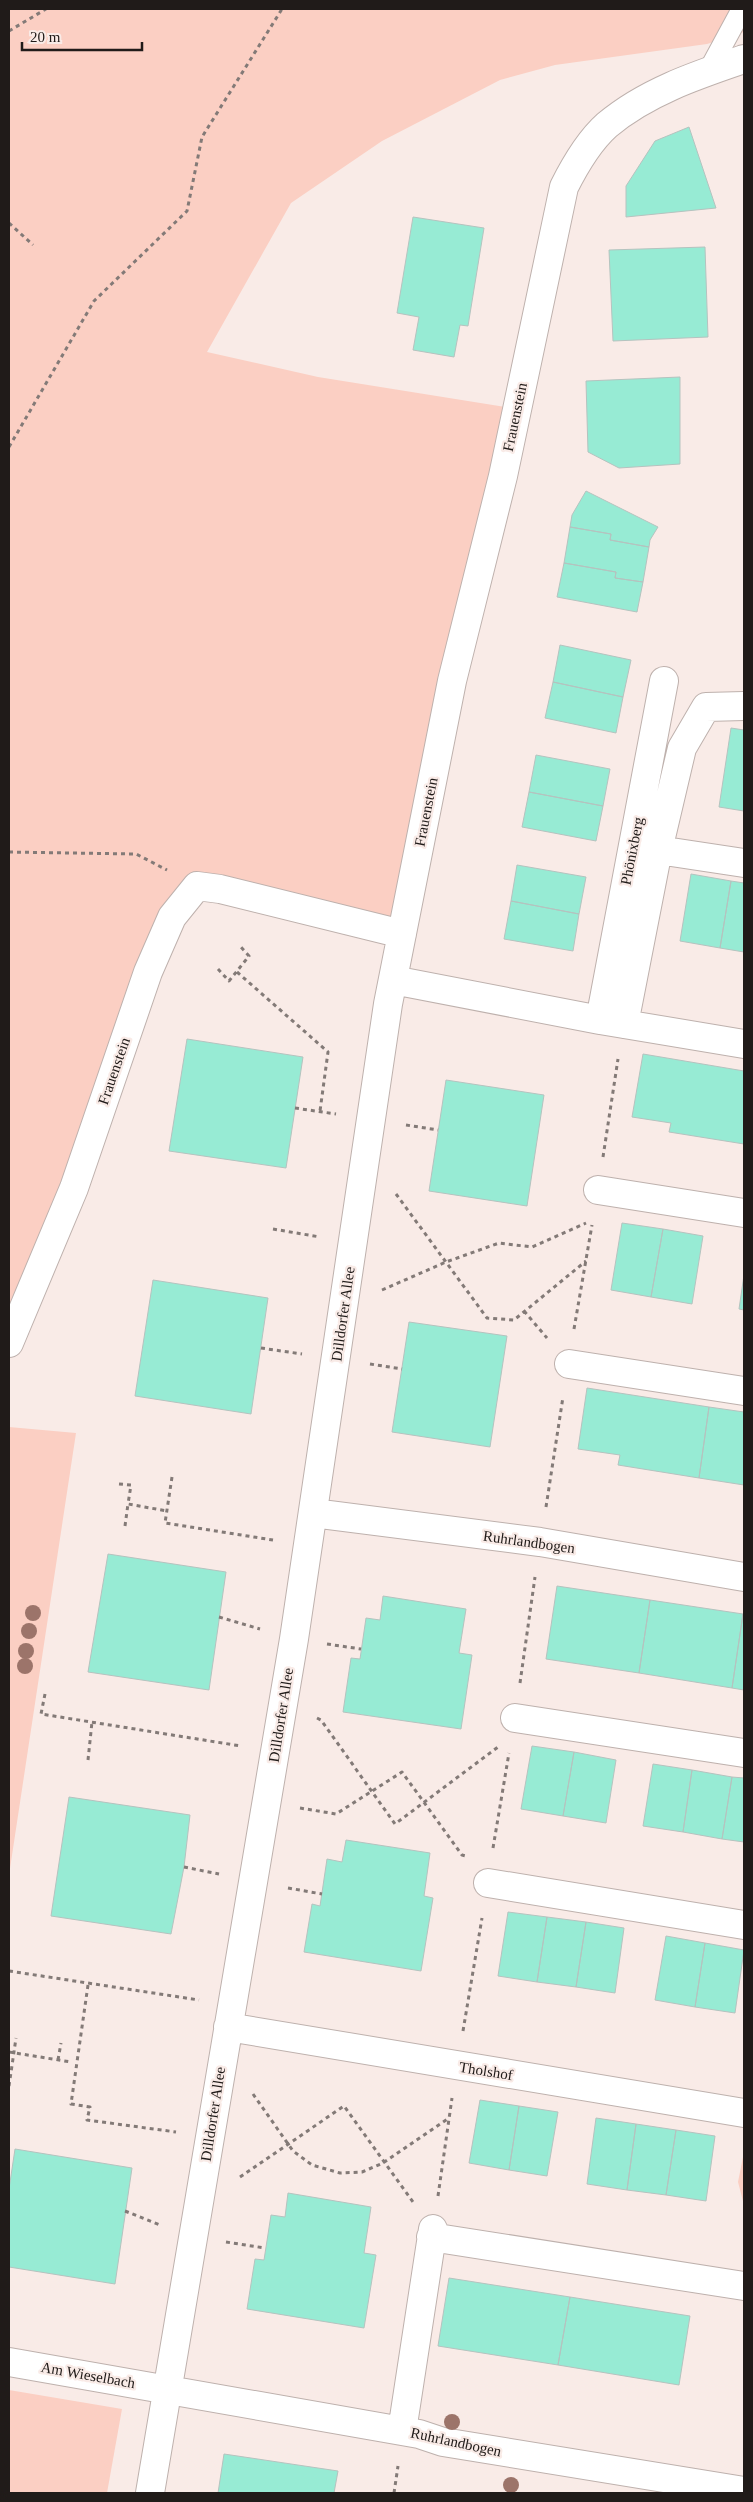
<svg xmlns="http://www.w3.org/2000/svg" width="753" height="2502" font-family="'Times New Roman',serif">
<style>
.green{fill:#fbcfc3}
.building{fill:#97ebd4;stroke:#b5c3bf}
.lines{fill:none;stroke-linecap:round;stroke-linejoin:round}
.lane-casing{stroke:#beb1ad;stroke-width:22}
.street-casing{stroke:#beb1ad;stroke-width:30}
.path{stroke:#837a77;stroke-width:3;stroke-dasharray:4 4;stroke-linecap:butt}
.lane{stroke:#fff;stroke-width:20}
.street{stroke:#fff;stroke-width:28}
.tree{fill:#9c746a}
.labels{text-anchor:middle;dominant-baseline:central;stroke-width:4.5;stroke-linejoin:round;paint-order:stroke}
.street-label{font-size:15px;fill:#201b19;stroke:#f9ebe7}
</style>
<rect width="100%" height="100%" fill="#f9ebe7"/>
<path class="green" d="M9,9H744V32L707,44L555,65L500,80L382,141L291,203L207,352L318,377L511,408L400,929L196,882L9,1331Z
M9,1427L76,1433L9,1875Z
M744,2152V2205L738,2182Z
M9,2390L122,2409L107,2493H9Z"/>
<path class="building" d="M689,127L716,208L626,217V186L655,141Z
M413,217L484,228L468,326L460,325L454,357L413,350L419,317L397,313Z
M705,247L708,337L613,341L609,250Z
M680,377V464L619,468L588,452L586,381Z
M586,491L658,527L650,540L649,547L610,540L611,534L570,527L572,515Z
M570,527L611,534L610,540L649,547L643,582L615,578L616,572L564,563Z
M564,563L616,572L615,578L643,582L637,612L557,597Z
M560,645L631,660L623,697L553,682Z
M553,682L623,697L616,733L545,718Z
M731,728L744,730V811L719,807Z
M536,755L610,769L603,806L529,792Z
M529,792L603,806L596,841L522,827Z
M517,865L586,877L579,914L511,901Z
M691,874L731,881L720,948L680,941Z
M731,881L744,883V952L720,948Z
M511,901L579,914L573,951L504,939Z
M187,1039L303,1057L286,1168L169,1151Z
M643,1054L744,1071V1144L669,1132L671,1123L632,1117Z
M446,1080L544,1095L527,1206L429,1191Z
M622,1223L663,1229L651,1297L611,1290Z
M663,1229L703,1236L692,1304L651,1297Z
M744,1275V1310L739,1309Z
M153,1280L268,1298L251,1414L135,1396Z
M409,1322L507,1336L490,1447L392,1432Z
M587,1388L709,1407L699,1478L618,1465L620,1455L578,1449Z
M709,1407L744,1412V1485L699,1478Z
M108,1554L226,1572L209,1690L88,1672Z
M557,1586L650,1600L639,1673L546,1659Z
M383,1596L466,1609L459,1653L472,1655L461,1729L343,1712L351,1658L360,1659L366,1618L380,1620Z
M650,1600L743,1614L732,1688L639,1673Z
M743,1614H744V1690L732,1688Z
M532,1746L574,1752L563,1816L521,1809Z
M574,1752L616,1760L606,1823L563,1816Z
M653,1764L692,1770L683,1832L643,1826Z
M692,1770L732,1777L722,1839L683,1832Z
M732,1777L744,1778V1842L722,1839Z
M69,1797L190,1815L184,1867L171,1934L51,1916Z
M346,1840L430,1853L424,1896L433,1898L421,1971L304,1952L312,1904L320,1906L327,1859L342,1862Z
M508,1912L547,1917L537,1982L498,1976Z
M547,1917L586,1922L576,1987L537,1982Z
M586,1922L624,1928L615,1993L576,1987Z
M666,1936L705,1943L695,2007L655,2000Z
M705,1943L744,1950L735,2013L695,2007Z
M480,2100L519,2106L509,2170L469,2163Z
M519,2106L558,2112L547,2176L509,2170Z
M596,2118L636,2124L627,2190L587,2184Z
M636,2124L676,2130L666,2195L627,2190Z
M676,2130L715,2136L706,2201L666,2195Z
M15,2149L132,2168L115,2284L9,2267V2189Z
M288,2193L371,2207L364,2253L376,2255L364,2328L247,2309L255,2259L264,2260L271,2215L285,2217Z
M449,2278L570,2297L558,2365L438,2346Z
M570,2297L690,2316L679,2385L558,2365Z
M224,2454L338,2471L334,2493H218Z"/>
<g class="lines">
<defs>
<path id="lane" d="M709,70L742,9"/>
<path id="street" d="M658,850L744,863
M393,980L600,1020L744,1044
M600,1020L664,681
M624,1024L658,850L682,748L706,707L744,706
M598,1190L744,1213
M9,1343L74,1188L148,972L172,917L197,886L220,889L402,934
M569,1364L744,1391
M313,1513L540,1542L744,1577
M515,1718L744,1753
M488,1883L744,1925
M228,2027L744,2113
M431,2237L744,2286
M9,2362L419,2434L443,2442L744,2491
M402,2431L433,2229
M150,2493L294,1639L388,1004L452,681L503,476L564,187C575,165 588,142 607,125C646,92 697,75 744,59"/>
</defs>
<use href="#lane" class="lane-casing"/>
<use href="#street" class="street-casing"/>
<path class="path" d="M9,31L46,9
M9,223L33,245
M9,447L94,301L187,211L202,137L282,9
M9,852L136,854L167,870
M218,969L229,981L249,956L240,946
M237,972L328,1052L320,1111
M295,1108L336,1114
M406,1125L438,1130
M603,1157L618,1059
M396,1194L487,1318L514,1320L586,1261
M273,1229L320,1237
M382,1290L446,1262L499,1243L532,1247L586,1223
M524,1311L547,1338
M574,1329L592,1225
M261,1348L302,1354
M370,1364L402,1369
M172,1477L165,1523L273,1540
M119,1484L131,1485L128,1504L167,1511
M546,1507L563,1397
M125,1526L128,1504
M219,1617L260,1629
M327,1644L361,1649
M520,1683L535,1577
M45,1694L41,1714L241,1746
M317,1718L321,1720L395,1824L498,1747
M88,1760L92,1722
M300,1808L336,1814L402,1772L462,1855L466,1856
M493,1848L509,1753
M184,1867L219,1874
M288,1888L322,1894
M9,1971L199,2000
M88,1985L71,2104L90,2107L87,2120L176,2132
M463,2031L482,1918
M9,2052L71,2062
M58,2060L61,2043
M9,2086L16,2038
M253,2094L293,2151L312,2165L340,2173L362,2172L383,2163L449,2118
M240,2177L344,2106L413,2202
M438,2196L452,2098
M125,2211L160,2225
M226,2242L265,2248
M394,2493L398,2466"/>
<use href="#lane" class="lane"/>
<use href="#street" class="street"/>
</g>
<g class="tree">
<circle cx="33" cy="1613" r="8"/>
<circle cx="29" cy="1631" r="8"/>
<circle cx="26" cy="1651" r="8"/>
<circle cx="25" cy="1666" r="8"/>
<circle cx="452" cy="2422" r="8"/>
<circle cx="511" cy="2485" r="8"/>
</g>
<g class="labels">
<g class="street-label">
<text transform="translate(515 417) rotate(-78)">Frauenstein</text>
<text transform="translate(426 812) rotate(-79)">Frauenstein</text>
<text transform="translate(632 851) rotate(-79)">Phönixberg</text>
<text transform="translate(114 1071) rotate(-71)">Frauenstein</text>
<text transform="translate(343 1314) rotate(-82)">Dilldorfer Allee</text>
<text transform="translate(529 1542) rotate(8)">Ruhrlandbogen</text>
<text transform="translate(281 1715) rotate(-81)">Dilldorfer Allee</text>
<text transform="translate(486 2071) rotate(9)">Tholshof</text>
<text transform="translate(213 2114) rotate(-81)">Dilldorfer Allee</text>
<text transform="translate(88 2375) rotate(10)">Am Wieselbach</text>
<text transform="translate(456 2442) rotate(12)">Ruhrlandbogen</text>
</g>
</g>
<rect width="753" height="2502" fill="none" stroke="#201b19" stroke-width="20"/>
<path d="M22 42v8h120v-8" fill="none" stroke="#201b19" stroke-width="2.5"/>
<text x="30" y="42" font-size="15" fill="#201b19" stroke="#f9ebe7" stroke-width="4" paint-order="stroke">20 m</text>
</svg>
